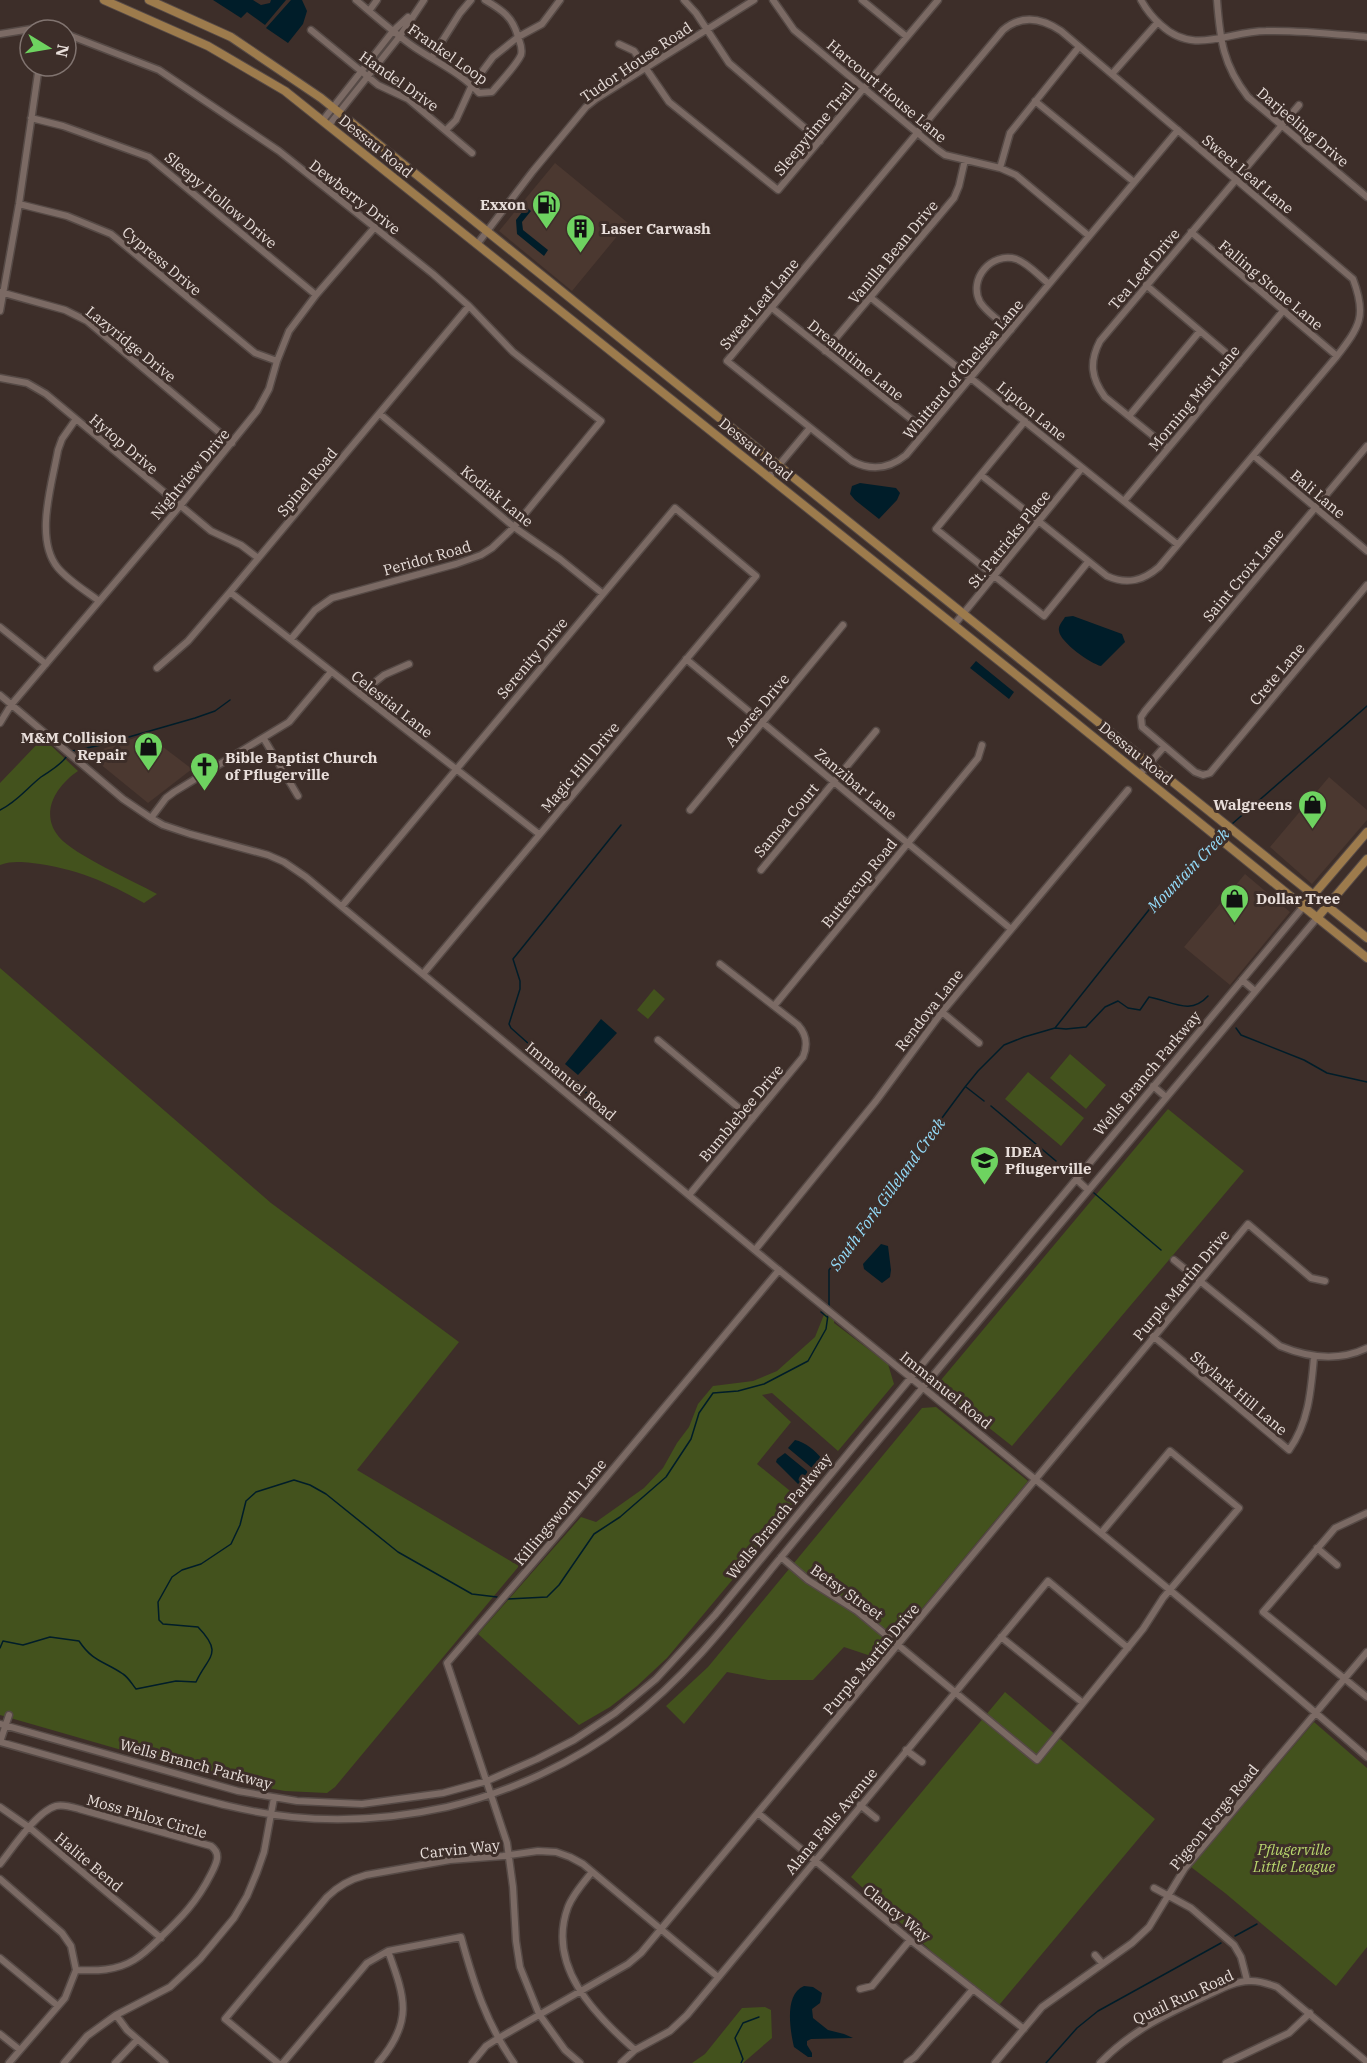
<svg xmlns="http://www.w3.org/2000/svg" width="1367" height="2063" font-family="'IBM Plex Serif',serif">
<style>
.commercial{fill:#4b3830}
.green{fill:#43521d}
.water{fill:#001d29}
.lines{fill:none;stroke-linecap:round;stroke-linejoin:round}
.stream{stroke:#001d29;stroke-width:1.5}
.minor-casing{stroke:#564a46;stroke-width:9}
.major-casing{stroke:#564a46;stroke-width:10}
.minor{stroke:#7b6a64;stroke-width:6}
.major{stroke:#9d7b4c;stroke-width:8}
.labels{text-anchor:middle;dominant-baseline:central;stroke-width:6;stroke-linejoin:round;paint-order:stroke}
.street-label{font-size:15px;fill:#e8deda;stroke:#3d2e29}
.poi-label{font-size:15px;font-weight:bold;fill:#e8deda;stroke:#3d2e29;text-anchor:start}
.park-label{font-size:15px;font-style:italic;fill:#b9d76e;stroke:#3d2e29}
.water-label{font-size:16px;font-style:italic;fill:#94dbf9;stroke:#3d2e29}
</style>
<rect width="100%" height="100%" fill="#3d2e29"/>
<path class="commercial" d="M555,163L628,223L572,291L499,231Z
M146,734L192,769L148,803L94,759L100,750Z
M1329,777L1367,810V820L1312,884L1270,847Z
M1245,874L1290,912L1230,985L1184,947Z"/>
<path class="green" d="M43,738L78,771C56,786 39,813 59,837C74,855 134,881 157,894L144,903C107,882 75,868 32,863C20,862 12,861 0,865V783Z
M0,968L271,1203L459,1342L357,1470L519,1566L335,1787L327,1793L285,1791L245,1784L205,1774L0,1715Z
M654,989L665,999L648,1019L637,1010Z
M1070,1054L1106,1085L1086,1109L1050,1078Z
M1028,1072L1084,1118L1061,1146L1005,1099Z
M1168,1109L1244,1171L1012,1446L936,1386Z
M825,1312L834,1319V1323L888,1364L894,1384L838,1451L772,1393L762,1395L791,1422L757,1464L800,1499L667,1658L637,1686L610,1707L579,1725L478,1634L581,1517L596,1522L644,1488L663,1468L677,1443L689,1427L698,1404L713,1386L753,1381L777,1371L815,1337Z
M936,1407L1028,1481L880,1659L844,1647L813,1680H768L727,1672L684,1724L666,1706L708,1667L922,1408Z
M1005,1692L1155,1819L995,2010L851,1877Z
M1314,1722L1367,1768V1947L1336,1986L1225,1893L1191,1867Z
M765,2007L771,2010L772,2038L743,2063H692L705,2054L742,2008Z"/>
<path class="water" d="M213,0H253L261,5L270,3L271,0H286L265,25L247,12L241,18Z
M291,0H302L307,11L303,24L288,43L266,28Z
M526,207L531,211L522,222L523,230L548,250L544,256L517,234L516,220Z
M860,483L896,488L900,493L897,500L879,519L855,500L850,494L852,486Z
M1073,616L1122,634L1125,642L1101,666C1091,664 1060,642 1059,631C1058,626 1062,622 1065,617Z
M976,661L1014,692L1009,699L970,668Z
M601,1019L617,1033L578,1075L565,1064Z
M881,1244L888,1246L891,1270L890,1277L882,1283L864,1269L863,1264Z
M795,1440C805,1442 816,1451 822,1459L817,1470L812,1468L788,1448Z
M785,1453L807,1471L808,1480L803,1484H798L776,1462L777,1459Z
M804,1986L813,1987L822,1993L820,2003L812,2009L813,2018L828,2030L844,2034L853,2038L811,2039L807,2041V2045L812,2053V2057H808L794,2047C790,2030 784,1994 804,1986Z"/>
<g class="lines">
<path class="stream" d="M72,751L101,745L195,718L215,711L230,700
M0,810C17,802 27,788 41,777C51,770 60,766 67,756
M1232,824L1367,706
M1055,1028L1152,906L1216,841
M1236,1028L1241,1035L1304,1060L1327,1073L1367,1082
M539,1053L511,1028L509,1024L520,989V981L513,959L621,825
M562,1072L578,1081L589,1097L585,1101
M966,1087L984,1101
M991,1106L1056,1161
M1094,1193L1161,1250
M829,1307V1270L965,1087L978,1071L1004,1045L1024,1037L1055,1028L1066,1029L1086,1027L1105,1007L1118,1001L1128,1008L1140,1010L1149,997C1172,1001 1190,1016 1208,996
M821,1312L827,1317
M507,1599L547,1597L559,1585L594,1534L620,1517L666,1477L691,1439L699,1413L713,1393L738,1391L764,1384L808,1361L826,1329L828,1315
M0,1648L3,1641L23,1645L50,1637L79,1641C93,1662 104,1661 123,1674C128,1677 132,1684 136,1689L176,1681L196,1682C208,1656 224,1654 198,1627L163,1624L159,1620L158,1602L172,1577L182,1570L201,1564L231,1544L240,1525L246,1501L256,1492L294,1480L310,1485L326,1494L398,1552L472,1594L497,1597
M1235,1936L1257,1924
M741,2063L743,2059L735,2038L743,2023L759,2017
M1046,2063L1077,2028L1098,2011L1221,1943"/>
<defs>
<path id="minor" d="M356,0C375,16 394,33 414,47C436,62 461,73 479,93L492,92C500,82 516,66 521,55C523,48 520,43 518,37C513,17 502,10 485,0
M684,0L696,13L729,63L820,141
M773,0L794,30L938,150L945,155L1000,168L1016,175L1089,236
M862,0L907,37
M1141,0C1146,9 1153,18 1161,25C1194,56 1228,31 1266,31C1300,30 1333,34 1367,37
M1217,0C1220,40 1223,65 1248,97L1367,197
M369,11L377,0
M311,30L378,85L408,99L472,153
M0,34L37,28L48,30
M66,34L159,70L279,151L433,274L469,306L513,352L601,421L514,527L492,548L481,555L456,564L332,598L315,610L291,639
M619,44L634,51L669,102L778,190L938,0
M432,57L460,13L471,0
M1112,74L1158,22
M1035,101L1134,182
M31,118L63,126L149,157L316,295
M323,120L393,31L408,17
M329,125L400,36L424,0
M446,130L456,120L472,85L493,57L518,37L542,24L560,0
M1000,168L1010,133L1079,47
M19,204L67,216L111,234L255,353L277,361
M1191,232L1337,356
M478,243L533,171L586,107L596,99L754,0
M1146,285L1239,364
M0,292L65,310L87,321L232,443
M870,297L1177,544
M772,308L926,431
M0,311L19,204L39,66
M1011,330C1001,322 987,313 980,302C968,279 991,252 1016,259C1028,263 1039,276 1049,284
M825,351L954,198L959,186L965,160
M0,378L27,383L46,394L211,531L241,545L258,558
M380,414L514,527L560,559L602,593
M1129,416L1200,331
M76,419L62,439L58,450C52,484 34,539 58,568C69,581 86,591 99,601
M1025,421L936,529L1044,616L1088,562
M1367,446L1145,711L1141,717L1142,727L1195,772L1203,775L1210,773L1367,585
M1168,448L1105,397C1091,378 1089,362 1100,341L1299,105
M1254,456L1367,551
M981,475L1107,576C1127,585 1143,581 1159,567L1337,356C1360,326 1367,316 1353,279L1061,31C1042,18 1022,14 1003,30L727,361L852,461C871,471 889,469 906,455L1178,130
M769,477L810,428
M1124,501L1283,311
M230,592L539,834
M954,625L1082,468
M0,627L46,664
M686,659L1011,929
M157,668L188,641L230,592L469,306
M360,694L384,675L409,664
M0,695L123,799L151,818L163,825L190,834L268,855L284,862L306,877C463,1006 618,1138 775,1267C973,1429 1173,1589 1367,1757
M0,723L11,705L180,506L257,411L269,389L277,361L289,331L316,295L375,227
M264,739L298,796
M1140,774L1164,747
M690,810L843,625
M151,818L166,798L174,792L289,722L331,672
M761,870L876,731
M342,906L675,508L756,576L423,974
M1242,980L1255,991
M774,1006L978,758L982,745
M942,1012L979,1043
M658,1040L752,1119
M1153,1086L1166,1097
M1076,1179L1088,1190
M689,1195L803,1057C808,1045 807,1035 798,1025L720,964
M755,1250L876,1101L942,1012L1128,790
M1174,1260L1280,1346C1309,1358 1338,1362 1367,1348
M1153,1336L1289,1450C1309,1422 1311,1390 1314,1357
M1367,1513L1335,1528L1263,1612L1367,1697
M1317,1548L1337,1565
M781,1557L808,1580L857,1611L1037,1760L1143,1629L1163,1598L1239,1508L1170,1451L1101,1533
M1001,1637L1083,1703
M0,1724L238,1791L297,1801L362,1804L443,1793L487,1781L537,1759L574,1740L615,1713L656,1679L715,1615L864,1434L1303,907
M0,1742C50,1756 100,1770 150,1785C197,1798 243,1812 292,1817C343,1822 397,1818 447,1807C510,1792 574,1763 626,1723C684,1679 728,1623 773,1567C804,1529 836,1491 867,1454C1017,1275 1167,1096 1317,918
M0,1742L9,1715
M906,1750L922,1762
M860,1805L876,1818
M0,1807L30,1828L161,1938
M758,1813L910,1940L1024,2029
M0,1864C12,1849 37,1811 56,1806C63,1804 72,1807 79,1809L211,1846C222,1854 216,1864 211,1874C197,1902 181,1918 159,1939C151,1947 144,1954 134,1960C116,1971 96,1971 76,1970
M592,1872C583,1883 573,1894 568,1907C546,1966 595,2015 635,2050
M0,1879L62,1933L71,1946L76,1970L65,1998L9,2063
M1154,1888L1191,1908L1234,1945L1241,1957L1247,1980
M1095,1955L1102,1963
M0,1958L58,2006
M860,1989L872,1986L910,1940
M116,2015L127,2030L165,2063
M0,2034L20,2050
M64,2063L87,2036L116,2015L170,1987L200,1959L234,1918L247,1896L257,1872L264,1852L274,1798
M115,2063L137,2040
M278,2063L225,2019L327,1897C338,1886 351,1879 366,1875L450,1860L503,1856L538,1851L556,1852L570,1857L583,1864L718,1977
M283,2063L367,1963L388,1951L461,1937C474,1984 486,2023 514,2063
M378,2063C414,2021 405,1998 388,1951
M472,2063L486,2046L497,2039L628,1964L641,1953L1248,1224L1311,1278L1325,1281
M580,2063L565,2050L539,2014L520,1967L516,1941L513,1887L507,1843L447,1663L572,1518L779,1270
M621,2063L635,2050L670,2031L687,2015L1048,1581L1128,1648
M907,2063L915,2057L973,1989
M995,2063L1042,2007L1132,1943L1149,1927L1185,1868L1367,1652
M1100,2063C1132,2030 1165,2015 1206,1996C1219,1990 1235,1981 1249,1981C1259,1980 1268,1984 1277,1987L1367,2062
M1226,2063L1289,2033L1310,2013"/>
<path id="major" d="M104,0L208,46L285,91L1034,689L1367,958
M149,0L231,37L321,98L1367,938
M1303,907L1367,832
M1317,918L1367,859"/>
</defs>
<use href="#minor" class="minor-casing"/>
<use href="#major" class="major-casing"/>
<use href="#minor" class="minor"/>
<use href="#major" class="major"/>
</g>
<defs>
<symbol id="fuel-pin" viewBox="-11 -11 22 30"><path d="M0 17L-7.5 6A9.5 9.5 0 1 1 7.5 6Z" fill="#6ed360" stroke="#3d2e29"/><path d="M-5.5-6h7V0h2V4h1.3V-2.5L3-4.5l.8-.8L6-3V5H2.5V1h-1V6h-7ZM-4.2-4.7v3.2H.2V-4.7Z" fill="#111"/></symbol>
<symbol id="building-pin" viewBox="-11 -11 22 30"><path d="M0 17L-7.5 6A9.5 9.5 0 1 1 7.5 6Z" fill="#6ed360" stroke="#3d2e29"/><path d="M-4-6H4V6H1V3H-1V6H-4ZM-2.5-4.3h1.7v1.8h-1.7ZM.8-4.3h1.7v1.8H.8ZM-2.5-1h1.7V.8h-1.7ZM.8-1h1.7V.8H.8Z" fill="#111"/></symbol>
<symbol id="shop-pin" viewBox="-11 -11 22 30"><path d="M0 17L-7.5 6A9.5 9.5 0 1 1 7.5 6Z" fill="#6ed360" stroke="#3d2e29"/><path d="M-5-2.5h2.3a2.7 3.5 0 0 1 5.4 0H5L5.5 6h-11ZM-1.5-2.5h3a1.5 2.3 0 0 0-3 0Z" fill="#111"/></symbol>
<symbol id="church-pin" viewBox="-11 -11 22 30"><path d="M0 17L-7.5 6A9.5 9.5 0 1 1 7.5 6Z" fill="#6ed360" stroke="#3d2e29"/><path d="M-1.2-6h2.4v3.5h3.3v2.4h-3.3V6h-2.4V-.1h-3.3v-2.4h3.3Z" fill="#111"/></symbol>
<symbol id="school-pin" viewBox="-11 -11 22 30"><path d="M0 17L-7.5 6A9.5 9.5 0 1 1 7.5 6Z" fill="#6ed360" stroke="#3d2e29"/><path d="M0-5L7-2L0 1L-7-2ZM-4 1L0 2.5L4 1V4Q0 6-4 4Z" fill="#111"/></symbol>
</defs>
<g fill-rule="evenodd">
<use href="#fuel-pin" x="530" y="188" width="33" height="45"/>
<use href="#building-pin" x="564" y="212" width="33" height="45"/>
<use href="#shop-pin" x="132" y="730" width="33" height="45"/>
<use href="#church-pin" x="188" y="750" width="33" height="45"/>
<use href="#shop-pin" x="1296" y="788" width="33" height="45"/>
<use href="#shop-pin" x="1218" y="882" width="33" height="45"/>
<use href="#school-pin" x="968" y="1144" width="33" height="45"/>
</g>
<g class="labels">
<g class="street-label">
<text transform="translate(448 54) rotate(35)">Frankel Loop</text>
<text transform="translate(636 62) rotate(-34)">Tudor House Road</text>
<text transform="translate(399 81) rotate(35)">Handel Drive</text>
<text transform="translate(887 91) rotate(40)">Harcourt House Lane</text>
<text transform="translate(1303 127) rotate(40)">Darjeeling Drive</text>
<text transform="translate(814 129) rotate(-50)">Sleepytime Trail</text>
<text transform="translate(376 146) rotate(39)">Dessau Road</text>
<text transform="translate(1248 174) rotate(40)">Sweet Leaf Lane</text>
<text transform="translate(355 197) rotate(38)">Dewberry Drive</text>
<text transform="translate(221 200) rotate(40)">Sleepy Hollow Drive</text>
<text transform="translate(893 252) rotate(-50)">Vanilla Bean Drive</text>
<text transform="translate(162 261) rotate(40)">Cypress Drive</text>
<text transform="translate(1144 269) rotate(-50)">Tea Leaf Drive</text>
<text transform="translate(1271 285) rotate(40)">Falling Stone Lane</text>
<text transform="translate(759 304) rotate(-50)">Sweet Leaf Lane</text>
<text transform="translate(131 344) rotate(39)">Lazyridge Drive</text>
<text transform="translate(856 360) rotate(39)">Dreamtime Lane</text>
<text transform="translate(963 369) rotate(-50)">Whittard of Chelsea Lane</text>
<text transform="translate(1194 398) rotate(-50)">Morning Mist Lane</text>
<text transform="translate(1032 411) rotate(39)">Lipton Lane</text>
<text transform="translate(124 444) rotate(40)">Hytop Drive</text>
<text transform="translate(756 449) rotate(39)">Dessau Road</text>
<text transform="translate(190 474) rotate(-50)">Nightview Drive</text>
<text transform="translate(307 482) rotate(-50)">Spinel Road</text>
<text transform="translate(1318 494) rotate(40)">Bali Lane</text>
<text transform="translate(497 496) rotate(39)">Kodiak Lane</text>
<text transform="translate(1009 539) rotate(-51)">St. Patricks Place</text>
<text transform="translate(427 558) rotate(-16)">Peridot Road</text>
<text transform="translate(1243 575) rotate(-50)">Saint Croix Lane</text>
<text transform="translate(532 658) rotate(-50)">Serenity Drive</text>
<text transform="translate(1277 674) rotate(-50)">Crete Lane</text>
<text transform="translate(392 704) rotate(38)">Celestial Lane</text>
<text transform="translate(757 710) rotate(-50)">Azores Drive</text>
<text transform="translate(1136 753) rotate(39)">Dessau Road</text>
<text transform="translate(580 767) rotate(-50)">Magic Hill Drive</text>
<text transform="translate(856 784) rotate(40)">Zanzibar Lane</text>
<text transform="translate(786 820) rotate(-50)">Samoa Court</text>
<text transform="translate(859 883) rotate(-51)">Buttercup Road</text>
<text transform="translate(929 1010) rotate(-52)">Rendova Lane</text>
<text transform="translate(1147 1073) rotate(-50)">Wells Branch Parkway</text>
<text transform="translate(571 1081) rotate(40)">Immanuel Road</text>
<text transform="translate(741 1113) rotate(-50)">Bumblebee Drive</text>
<text transform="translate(1181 1285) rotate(-50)">Purple Martin Drive</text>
<text transform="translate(946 1390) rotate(39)">Immanuel Road</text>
<text transform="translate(1239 1393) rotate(40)">Skylark Hill Lane</text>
<text transform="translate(560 1512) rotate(-50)">Killingsworth Lane</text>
<text transform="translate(779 1516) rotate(-51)">Wells Branch Parkway</text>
<text transform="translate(847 1592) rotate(35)">Betsy Street</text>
<text transform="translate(871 1659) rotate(-50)">Purple Martin Drive</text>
<text transform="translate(196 1764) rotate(15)">Wells Branch Parkway</text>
<text transform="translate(147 1816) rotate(16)">Moss Phlox Circle</text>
<text transform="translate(1214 1817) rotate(-51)">Pigeon Forge Road</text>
<text transform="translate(831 1821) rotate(-50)">Alana Falls Avenue</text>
<text transform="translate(460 1849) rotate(-6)">Carvin Way</text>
<text transform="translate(89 1862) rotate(40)">Halite Bend</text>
<text transform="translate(897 1913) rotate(39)">Clancy Way</text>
<text transform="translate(1183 1997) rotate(-25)">Quail Run Road</text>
</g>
<g class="poi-label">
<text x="526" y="204" text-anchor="end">Exxon</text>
<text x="601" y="228">Laser Carwash</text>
<text x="127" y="737" text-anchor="end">M&amp;M Collision<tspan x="127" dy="17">Repair</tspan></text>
<text x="225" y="757">Bible Baptist Church<tspan x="225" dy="17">of Pflugerville</tspan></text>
<text x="1292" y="804" text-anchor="end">Walgreens</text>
<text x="1256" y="898">Dollar Tree</text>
<text x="1005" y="1151">IDEA<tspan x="1005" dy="17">Pflugerville</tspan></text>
</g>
<g class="park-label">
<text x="1294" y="1849">Pflugerville<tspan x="1294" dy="17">Little League</tspan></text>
</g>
<g class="water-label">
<text transform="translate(1188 870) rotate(-46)">Mountain Creek</text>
<text transform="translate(887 1194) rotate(-54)">South Fork Gilleland Creek</text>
</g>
</g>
<g transform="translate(48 48) rotate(101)"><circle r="28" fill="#3d2e29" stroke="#817470" stroke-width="1.5"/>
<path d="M0-4.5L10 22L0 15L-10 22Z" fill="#6ed360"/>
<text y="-9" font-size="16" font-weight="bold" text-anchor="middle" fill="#e8deda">N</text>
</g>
</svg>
